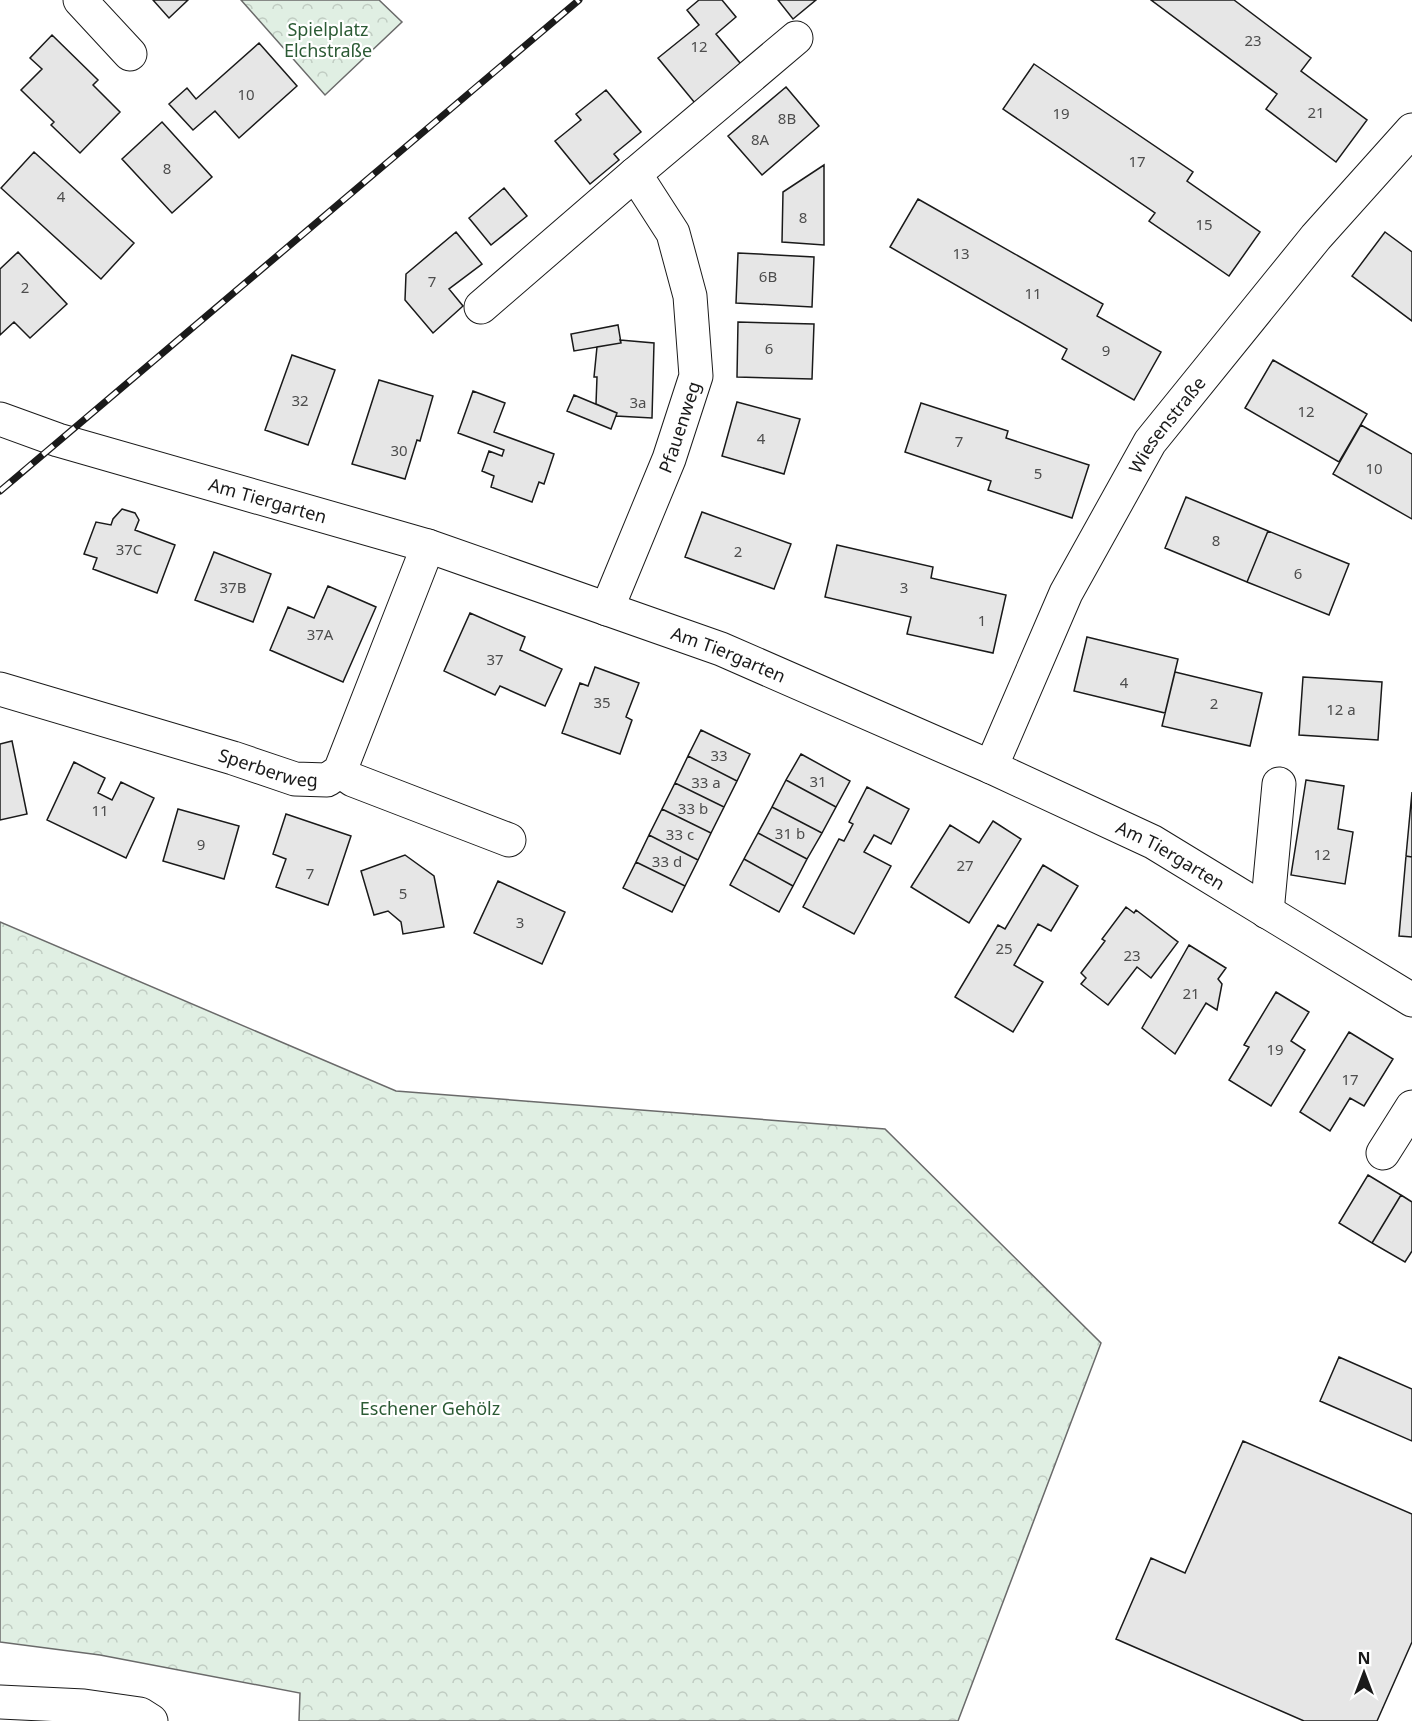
<svg xmlns="http://www.w3.org/2000/svg" width="1412" height="1721" font-family="'Noto Sans',sans-serif">
<style>
.forest{fill:url(#forest-crowns);stroke:#6a6a6a;stroke-width:1.5}
.building{fill:#e6e6e6;stroke:#1a1a1a;stroke-width:1.5}
.lines{fill:none;stroke-linecap:round;stroke-linejoin:round}
.minor-casing{stroke:#1a1a1a;stroke-width:35}
.minor{stroke:#fff;stroke-width:33}
.rail-casing{stroke:#1a1a1a;stroke-width:7}
.rail{stroke:#fff;stroke-width:4.5;stroke-dasharray:14;stroke-linecap:butt}
.labels{text-anchor:middle;dominant-baseline:central;stroke-width:4.5;stroke-linejoin:round;paint-order:stroke}
.number-label{font-size:15px;fill:#4d4d4d}
.park-label{font-size:18px;fill:#2b5a34;stroke:#fff}
.street-label{font-size:18px;fill:#1a1a1a;stroke:#fff}
</style>
<defs>
<pattern id="forest-crowns" width="20" height="18" patternUnits="userSpaceOnUse" patternTransform="scale(1.5)"><rect width="20" height="18" fill="#e0efe3"/><path d="M2 6a3 3 0 1 1 6 0M12 15a3 3 0 1 1 6 0" fill="none" stroke="#c0ccc2"/></pattern>
</defs>
<rect width="100%" height="100%" fill="#fff"/>
<path class="forest" d="M241,0H379L402,22L325,95Z
M0,922L396,1091L885,1129L1101,1343L958,1721H299L300,1693L100,1655L0,1642Z"/>
<path class="building" d="M153,0H188L169,18Z
M699,0H722L736,17L716,34L745,69L699,108L658,58L699,25L687,10Z
M778,0H816L793,19Z
M1151,0H1234L1311,58L1301,71L1367,120L1336,162L1266,109L1277,94Z
M52,35L98,80L93,85L120,112L80,153L51,125L54,122L21,90L42,69L30,58Z
M259,43L297,86L239,138L215,111L193,130L169,104L187,88L196,99Z
M1034,64L1193,172L1187,181L1260,232L1229,276L1149,221L1155,213L1003,109Z
M786,87L819,126L762,175L728,136Z
M606,90L641,132L614,154L619,160L590,184L555,141L581,120L576,114Z
M162,122L212,177L172,213L122,159Z
M34,152L134,243L101,279L1,188Z
M824,165V245L782,242L783,192Z
M504,188L527,216L491,245L469,218Z
M918,199L1103,304L1097,316L1161,352L1134,400L1062,359L1067,349L890,247Z
M456,232L482,264L449,289L463,306L433,333L405,300L406,274Z
M1385,232L1412,252V321L1352,276Z
M18,252L67,304L30,338L14,322L0,335V269Z
M738,253L814,257L812,307L736,303Z
M738,322L814,324L812,379L737,377Z
M618,325L621,343L574,351L571,334Z
M620,340L654,343L652,418L616,416L617,413L596,404L597,377H594L597,347L621,343Z
M292,355L335,370L308,445L265,430Z
M1273,360L1367,414L1339,462L1245,408Z
M379,380L433,396L420,441L417,440L405,479L352,464Z
M473,391L505,403L494,432L554,454L544,484L539,482L532,502L491,487L494,476L482,471L489,451L502,456L504,450L458,433Z
M574,395L617,413L611,429L567,411Z
M737,402L800,419L784,474L722,456Z
M921,403L1008,431L1006,438L1089,465L1072,518L988,490L991,481L905,452Z
M1361,425L1412,454V519L1333,474Z
M1186,497L1268,531L1247,582L1165,548Z
M122,509L135,513L139,520L135,530L175,545L157,593L93,569L97,558L84,554L96,522L111,525L113,519Z
M702,512L791,544L774,589L685,557Z
M1268,531L1349,564L1329,615L1247,582Z
M837,545L933,567L931,578L1006,595L993,653L907,634L911,617L825,597Z
M214,552L271,574L253,622L195,600Z
M328,586L376,607L343,682L270,650L288,607L314,618Z
M470,613L525,637L520,650L562,669L545,706L500,686L495,695L444,671Z
M1087,637L1178,659L1165,713L1074,691Z
M595,667L639,683L626,717L632,720L620,754L562,733L580,683L588,686Z
M1175,672L1262,693L1250,746L1162,726Z
M1303,677L1382,682L1378,740L1299,735Z
M701,730L750,754L737,781L688,756Z
M12,741L27,814L0,820V744Z
M801,754L850,781L836,807L786,780Z
M688,756L737,781L724,807L675,783Z
M74,762L105,778L98,793L112,800L121,782L154,798L126,858L47,820Z
M786,780L836,807L822,833L772,807Z
M1306,780L1344,786L1338,829L1353,832L1345,884L1291,875Z
M675,783L724,807L711,833L662,809Z
M867,787L909,809L891,844L874,835L864,852L891,866L854,934L803,907L839,839L844,841L853,824L849,822Z
M1412,792V857L1406,856Z
M772,807L822,833L807,859L758,833Z
M178,809L239,826L224,879L163,861Z
M662,809L711,833L698,860L649,835Z
M286,814L351,836L328,905L276,887L286,859L273,854Z
M993,821L1021,839L969,923L911,887L950,825L979,843Z
M758,833L807,859L793,886L744,859Z
M649,835L698,860L685,886L636,862Z
M405,855L434,876L444,927L403,934L401,922L388,911L374,915L361,871Z
M1406,856L1412,857V937L1399,936Z
M744,859L793,886L779,912L730,885Z
M636,862L685,886L672,912L623,888Z
M1043,865L1078,886L1051,931L1038,924L1014,965L1043,982L1013,1032L955,997L998,925L1005,929Z
M498,881L565,912L542,964L474,933Z
M1126,907L1134,913L1136,910L1178,942L1151,978L1137,967L1108,1005L1081,984L1086,978L1081,973L1105,941L1102,939Z
M1189,945L1226,968L1218,979L1222,984L1217,1010L1206,1003L1175,1054L1142,1028Z
M1276,992L1309,1012L1291,1041L1305,1050L1271,1106L1229,1080L1249,1047L1244,1045Z
M1349,1032L1393,1059L1364,1106L1350,1098L1330,1131L1300,1112Z
M1368,1175L1401,1195L1372,1243L1339,1223Z
M1401,1195L1412,1202V1251L1405,1262L1372,1243Z
M1339,1357L1412,1389V1441L1320,1401Z
M1243,1441L1412,1514V1642L1377,1721H1304L1116,1639L1151,1558L1185,1573Z"/>
<g class="lines">
<defs>
<g id="minor">
<path d="M80,0L130,54"/>
<path d="M481,307L635,174"/>
<path id="s1" d="M0,419L58,440L428,546L721,649L991,767L1153,842L1412,1000"/>
<path id="s2" d="M607,609L669,459L696,376L690,296L673,233L635,174L796,38"/>
<path id="s3" d="M0,689L233,758L295,779L327,780L340,771L428,546"/>
<path id="s4" d="M991,767L1066,593L1150,442L1316,237L1412,130"/>
<path d="M340,771L353,780L509,840"/>
<path d="M1267,912L1279,784"/>
<path d="M1383,1153L1412,1107"/>
<path d="M0,1702L84,1706L140,1714L151,1721"/>
</g>
</defs>
<use href="#minor" class="minor-casing"/>
<use href="#minor" class="minor"/>
<defs>
<path id="rail" d="M0,491L579,0"/>
</defs>
<use href="#rail" class="rail-casing"/>
<use href="#rail" class="rail"/>
</g>
<g class="labels">
<g class="number-label">
<text x="1253" y="40">23</text>
<text x="699" y="46">12</text>
<text x="246" y="94">10</text>
<text x="1316" y="112">21</text>
<text x="1061" y="113">19</text>
<text x="787" y="118">8B</text>
<text x="760" y="139">8A</text>
<text x="1137" y="161">17</text>
<text x="167" y="168">8</text>
<text x="61" y="196">4</text>
<text x="803" y="217">8</text>
<text x="1204" y="224">15</text>
<text x="961" y="253">13</text>
<text x="768" y="276">6B</text>
<text x="432" y="281">7</text>
<text x="25" y="287">2</text>
<text x="1033" y="293">11</text>
<text x="769" y="348">6</text>
<text x="1106" y="350">9</text>
<text x="300" y="400">32</text>
<text x="638" y="402">3a</text>
<text x="1306" y="411">12</text>
<text x="761" y="438">4</text>
<text x="959" y="441">7</text>
<text x="399" y="450">30</text>
<text x="1374" y="468">10</text>
<text x="1038" y="473">5</text>
<text x="1216" y="540">8</text>
<text x="129" y="549">37C</text>
<text x="738" y="551">2</text>
<text x="1298" y="573">6</text>
<text x="233" y="587">37B</text>
<text x="904" y="587">3</text>
<text x="982" y="620">1</text>
<text x="320" y="634">37A</text>
<text x="495" y="659">37</text>
<text x="1124" y="682">4</text>
<text x="602" y="702">35</text>
<text x="1214" y="703">2</text>
<text x="1341" y="709">12 a</text>
<text x="719" y="755">33</text>
<text x="818" y="781">31</text>
<text x="706" y="782">33 a</text>
<text x="693" y="808">33 b</text>
<text x="100" y="810">11</text>
<text x="790" y="833">31 b</text>
<text x="680" y="834">33 c</text>
<text x="201" y="844">9</text>
<text x="1322" y="854">12</text>
<text x="667" y="861">33 d</text>
<text x="965" y="865">27</text>
<text x="310" y="873">7</text>
<text x="403" y="893">5</text>
<text x="520" y="922">3</text>
<text x="1004" y="948">25</text>
<text x="1132" y="955">23</text>
<text x="1191" y="993">21</text>
<text x="1275" y="1049">19</text>
<text x="1350" y="1079">17</text>
</g>
<g class="park-label">
<text x="328" y="29">Spielplatz<tspan x="328" dy="21">Elchstraße</tspan></text>
<text x="430" y="1408">Eschener Gehölz</text>
</g>
<g class="street-label">
<text stroke="none"><textPath href="#s2" startOffset="196">Pfauenweg</textPath></text>
<text stroke="none"><textPath href="#s4" startOffset="386">Wiesenstraße</textPath></text>
<text stroke="none"><textPath href="#s1" startOffset="280">Am Tiergarten</textPath></text>
<text stroke="none"><textPath href="#s1" startOffset="766">Am Tiergarten</textPath></text>
<text stroke="none"><textPath href="#s3" startOffset="280">Sperberweg</textPath></text>
<text stroke="none"><textPath href="#s1" startOffset="1252">Am Tiergarten</textPath></text>
</g>
</g>
<g transform="translate(1364 1673)" stroke="#ffffff" stroke-width="4.5" paint-order="stroke">
<path d="M0-4.5L10 22L0 15L-10 22Z" fill="#1a1a1a"/>
<text y="-9" font-size="16" font-weight="bold" text-anchor="middle" fill="#1a1a1a">N</text>
</g>
</svg>
